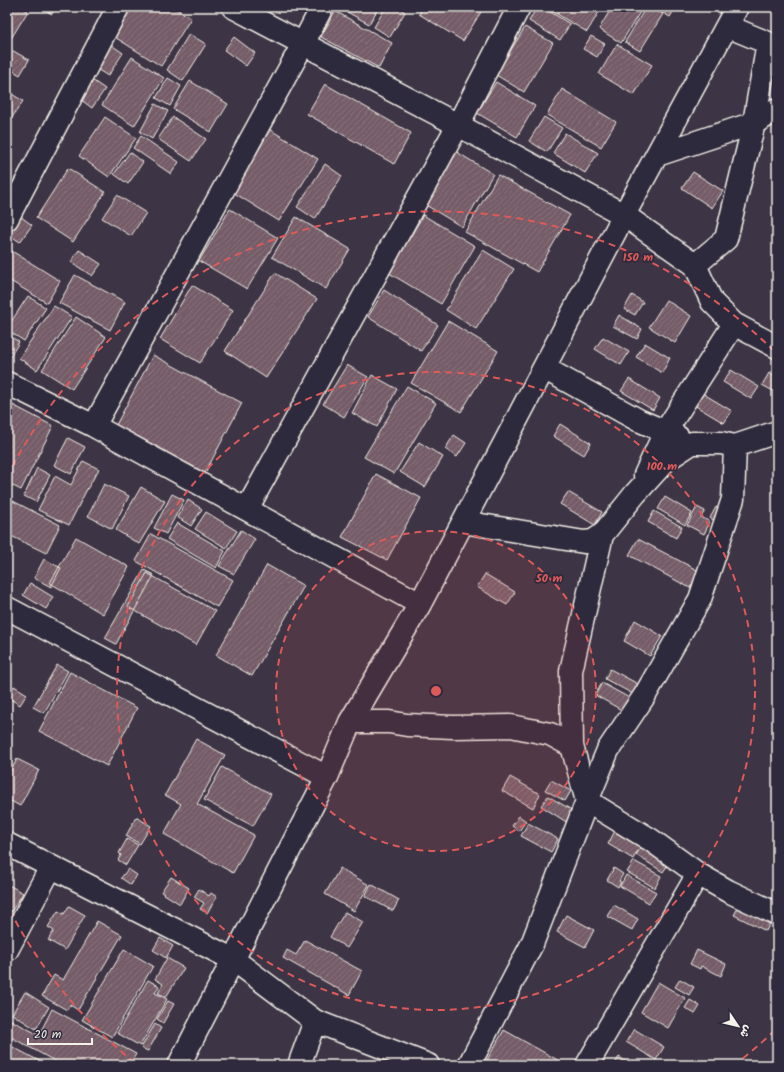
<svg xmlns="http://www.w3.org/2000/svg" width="784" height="1072" font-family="Kalam,'Playpen Sans Arabic',sans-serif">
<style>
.building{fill:url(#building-hatch);stroke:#f4f1e8}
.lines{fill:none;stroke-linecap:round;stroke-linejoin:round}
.street-casing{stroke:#f4f1e8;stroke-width:25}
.street{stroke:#2f2a3d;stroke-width:22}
.ring{fill:none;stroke:#de5a58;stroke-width:2;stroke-dasharray:7 5}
.centre{fill:#de5a58;stroke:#2f2a3d;stroke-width:2}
.ring-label{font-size:12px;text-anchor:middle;font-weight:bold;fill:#de5a58;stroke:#2f2a3d;stroke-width:3.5;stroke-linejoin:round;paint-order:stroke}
</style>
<defs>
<pattern id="building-hatch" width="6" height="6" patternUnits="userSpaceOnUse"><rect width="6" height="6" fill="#755c67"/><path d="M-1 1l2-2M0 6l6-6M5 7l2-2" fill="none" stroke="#89747d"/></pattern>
</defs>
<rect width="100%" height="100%" fill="#3d3445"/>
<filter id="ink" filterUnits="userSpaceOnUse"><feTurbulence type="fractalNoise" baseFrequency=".025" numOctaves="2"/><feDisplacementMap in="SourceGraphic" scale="8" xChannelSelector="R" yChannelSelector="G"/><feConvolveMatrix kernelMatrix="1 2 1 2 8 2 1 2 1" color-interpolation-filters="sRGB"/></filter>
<g filter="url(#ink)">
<path class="building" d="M7,7H21L28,11L7,45Z
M39,7H56L52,14Z
M131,7H173L191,18L161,66L113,36Z
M338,7H379L369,24Z
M386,7H398L405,12L390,37L374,27Z
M423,7H484L463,41L419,14Z
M537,7H542L570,24L560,40L529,21Z
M545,7H602L587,32Z
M612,7H643L621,43L599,29Z
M646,7H650L663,14L640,51L625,42Z
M653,7H676L670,17Z
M335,11L392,43L379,68L321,37Z
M525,27L553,43L524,92L496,75Z
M189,34L206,44L183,81L167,70Z
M591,36L605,44L597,57L583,49Z
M234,37L255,53L246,66L224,50Z
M110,44L123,53L108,76L95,68Z
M617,44L652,65L634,95L599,74Z
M10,49L29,60L20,75L7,67V54Z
M132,57L164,78L134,126L102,105Z
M168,78L181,86L170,106L156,98Z
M92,80L105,89L92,108L80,99Z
M190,81L228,104L211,132L173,109Z
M496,82L535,106L517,137L477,113Z
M325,84L411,133L394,164L307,114Z
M562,89L616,122L601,147L547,115Z
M7,91L23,101L7,125Z
M155,104L168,111L152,139L140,132Z
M105,117L136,138L109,177L79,156Z
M173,117L206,139L191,161L158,139Z
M544,117L562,128L547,152L529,141Z
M269,129L318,159L279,221L231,191Z
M565,133L598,153L585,173L553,153Z
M141,136L179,162L171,174L133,148Z
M455,151L493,174L462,227L424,204Z
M130,152L143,162L128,184L114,174Z
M325,164L342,176L315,219L297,207Z
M68,168L105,192L73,242L36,218Z
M693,172L723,191L712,208L682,188Z
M498,175L570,215L537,272L465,232Z
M117,195L146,213L131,236L102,218Z
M230,209L278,238L247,289L199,261Z
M423,215L475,246L441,304L389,273Z
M20,216L32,225L20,242L8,234Z
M296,217L350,249L326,289L272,257Z
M7,248L60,281L47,303L7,279Z
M79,250L101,264L92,276L71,262Z
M483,250L514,269L476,329L446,310Z
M275,273L317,299L266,378L225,351Z
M75,275L125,302L110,330L59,303Z
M192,285L233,310L200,363L160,339Z
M384,290L438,325L421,351L368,317Z
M632,295L643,302L635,315L624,309Z
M28,296L46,308L24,341L7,330V328Z
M666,300L691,316L675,343L649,327Z
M54,306L72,317L37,370L19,358Z
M619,315L642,329L637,339L613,326Z
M76,317L106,337L72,389L42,370Z
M448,321L498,351L461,412L411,383Z
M7,334L19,342L10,357L7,355Z
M603,337L629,352L621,365L595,349Z
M645,343L670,358L662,373L636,357Z
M153,355L242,403L205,473L116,425Z
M347,365L368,377L344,417L323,404Z
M731,370L759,387L751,399L723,382Z
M769,373L777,378V393L762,385Z
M372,375L397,389L377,427L352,413Z
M629,379L660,398L653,410L621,391Z
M407,386L436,403L394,474L364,457Z
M702,393L732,411L724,423L694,405Z
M7,402L53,426L21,490L7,483Z
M560,424L591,443L584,455L553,436Z
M454,435L466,443L457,457L445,449Z
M68,438L85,447L71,474L54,465Z
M419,442L443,457L425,487L400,472Z
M83,461L99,469L86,491L69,525L38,510L55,476L71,485Z
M37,468L50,475L36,502L24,496Z
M376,474L421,498L387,560L342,537Z
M104,484L129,496L112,529L88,516Z
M141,487L165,501L139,544L116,530Z
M568,492L602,512L595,525L560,504Z
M172,494L184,500L166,534L154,528Z
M665,497L692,513L685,525L658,509Z
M7,498L60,525L46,553L7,534Z
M188,500L202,509L191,526L177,517Z
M697,507L705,511L701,517L710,522L704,534L687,525Z
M716,507L726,513L719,524L710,518Z
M654,511L682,527L676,538L648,522Z
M206,512L237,531L226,548L195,529Z
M177,523L225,551L216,568L167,539Z
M241,530L255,539L234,574L219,566Z
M151,534L233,580L217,607L136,561Z
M76,537L129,567L103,614L50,583Z
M638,539L699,571L690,588L629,555Z
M44,559L61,568L51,587L34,578Z
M267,565L304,586L252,676L216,655Z
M144,570L154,575L116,644L105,638Z
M147,573L215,611L196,645L128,607Z
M485,574L515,592L507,605L477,587Z
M30,583L53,597L46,609L23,595Z
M635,620L662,636L650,656L624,641Z
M57,665L68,671L44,713L33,707Z
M610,669L638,684L633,694L605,679Z
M70,672L137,708L107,766L39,731Z
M602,683L633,700L625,712L595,695Z
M14,686L27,694L20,705L7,697Z
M196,739L225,755L197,804L254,835L233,873L164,834L181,804L165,795Z
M7,754L13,758L7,768Z
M17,759L39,770L20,806L7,799V778Z
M222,767L271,794L253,826L204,800Z
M510,777L540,794L533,808L502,791Z
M551,780L571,791L565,801L545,790Z
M548,796L575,812L568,823L541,806Z
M519,816L526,821L519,831L512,826Z
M136,817L151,826L140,844L126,836Z
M528,823L558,839L551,852L521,836Z
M615,831L641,846L633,859L608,844Z
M127,839L138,845L126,865L118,860L121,855L119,853Z
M642,846L669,863L663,872L636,855Z
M634,861L661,876L655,888L627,872Z
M340,868L369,885L354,911L325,894Z
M614,868L623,874L619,881L621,882L618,887L607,880Z
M128,869L137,875L131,885L121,878Z
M626,875L656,892L649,903L620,886Z
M171,877L189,888L180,904L161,892Z
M7,884L23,893L11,912L7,909Z
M371,884L399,900L393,911L365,896Z
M199,889L209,896L211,893L217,897L207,913L200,909L204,903L194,897Z
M742,900L773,917L766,931L734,915Z
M614,905L638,919L632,930L607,916Z
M69,906L85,915L65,950L48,940L54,931L48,927L58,911L64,914Z
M345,912L363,922L347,948L330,937Z
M7,914L17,919L7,938Z
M566,915L594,930L585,947L557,932Z
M97,921L122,935L78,1010L70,1005L67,1010L42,996L54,975L63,980Z
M160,938L173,946L166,958L153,950Z
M305,940L362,971L349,995L283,958L287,950L296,955Z
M124,949L153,966L112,1037L82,1020Z
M697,950L726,964L721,976L701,966L700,969L690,964Z
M167,958L184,968L166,997L158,993L163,984L155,979Z
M680,979L694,987L689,995L675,987Z
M148,980L159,986L155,993L167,999L140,1046L117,1033Z
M658,982L685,998L668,1028L641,1012Z
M25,992L49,1007L36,1029L12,1014Z
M690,1000L700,1006L695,1014L685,1008Z
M168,1001L174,1004L163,1023L157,1019Z
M52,1009L136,1054L130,1065H62L7,1035V1022L9,1019L39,1035Z
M155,1024L161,1028L148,1051L141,1048Z
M634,1029L664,1047L656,1060L626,1042Z
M504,1030L563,1063L562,1065H496L487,1060Z
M7,1044L47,1065H7Z
M619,1057L632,1065H614Z"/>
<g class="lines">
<defs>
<path id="street" d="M233,7L458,125L624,215L695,265L712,302L734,324L777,347
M657,155L754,123L777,110
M7,219L118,7
M695,265L726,239L754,123L768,43L727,26
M544,368L638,420L678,437
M7,383L94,426L420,604
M94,426L303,44L322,7
M645,475L665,432L734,324
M247,509L458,125L519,7
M463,522L584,542L593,541L602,535L635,494L666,460L692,443H721L735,446L777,432
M7,608L327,777
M350,722H389L407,725L453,727L511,726L550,734L572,746L587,801L651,840L698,874L728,891L777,914
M572,746L571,671L602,535
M7,844L234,960L315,1021L428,1065
M7,950L51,867
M179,1065L327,777L350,722L420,604L624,215L737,7
M299,1065L315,1021
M469,1065L532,944L587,801L608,750L645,695L700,599L733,499L735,446
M587,1065L698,874"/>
</defs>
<use href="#street" class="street-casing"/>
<use href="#street" class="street"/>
</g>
</g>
<circle cx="436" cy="691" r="160" fill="#de5a58" fill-opacity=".12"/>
<g class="ring">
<circle cx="436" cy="691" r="160"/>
<circle cx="436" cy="691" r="319"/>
<path d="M775 1030A479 479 0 0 1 737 1063M135 1063A479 479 0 0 1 7 905M7 477A479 479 0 0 1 775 352"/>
</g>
<circle cx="436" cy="691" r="6" class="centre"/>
<g class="ring-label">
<text x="638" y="261">150 m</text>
<text x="662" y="470">100 m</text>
<text x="549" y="582">50 m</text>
</g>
<rect width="784" height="1072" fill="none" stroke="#2f2a3d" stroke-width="24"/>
<rect x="12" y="12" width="760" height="1048" fill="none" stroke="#f4f1e8" stroke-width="1.5" filter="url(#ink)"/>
<g transform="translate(738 1026) rotate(125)" stroke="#2f2a3d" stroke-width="3" paint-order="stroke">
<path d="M0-3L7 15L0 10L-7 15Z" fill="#f4f1e8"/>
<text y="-6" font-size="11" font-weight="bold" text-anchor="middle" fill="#f4f1e8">ش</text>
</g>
<path d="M28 1038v6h64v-6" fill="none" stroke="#f4f1e8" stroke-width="2"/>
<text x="34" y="1038" font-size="12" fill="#f4f1e8" stroke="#2f2a3d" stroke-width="3" paint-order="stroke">20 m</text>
</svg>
